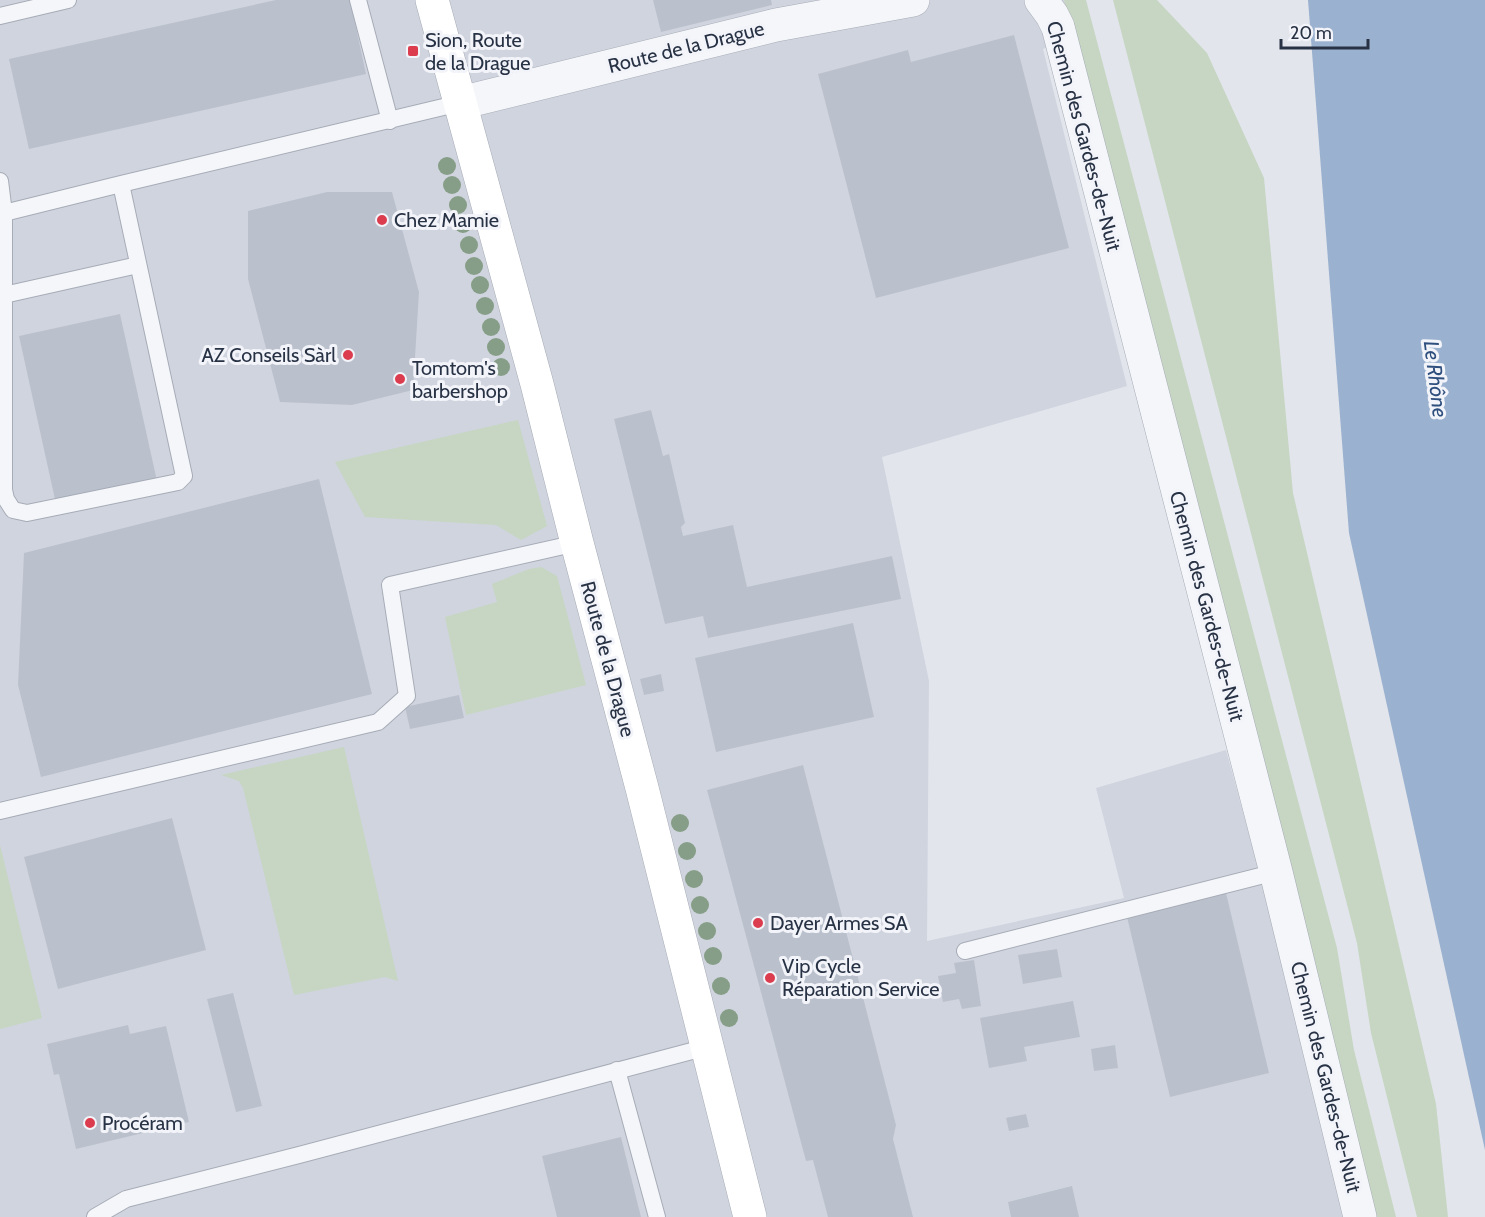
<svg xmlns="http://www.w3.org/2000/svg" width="1485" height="1217" font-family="Cabin,sans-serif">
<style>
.built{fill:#d0d4de}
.green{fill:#c6d6c2}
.water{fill:#9ab1cf}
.building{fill:#bbc1cc}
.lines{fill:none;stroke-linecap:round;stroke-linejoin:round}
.lane-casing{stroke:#a6acb7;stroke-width:18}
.street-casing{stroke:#a6acb7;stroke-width:34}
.secondary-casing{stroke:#a6acb7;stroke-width:34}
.lane{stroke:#f5f6f9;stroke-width:16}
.street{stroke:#f5f6f9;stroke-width:33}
.secondary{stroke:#fff;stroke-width:33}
.tree{fill:#869e87}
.poi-dot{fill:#db3c4e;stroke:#f2f4f9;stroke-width:2}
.labels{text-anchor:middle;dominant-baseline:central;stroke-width:6;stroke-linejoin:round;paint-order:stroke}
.poi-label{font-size:20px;fill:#283245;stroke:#f2f4f9;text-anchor:start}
.street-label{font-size:20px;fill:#283245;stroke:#f2f4f9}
.water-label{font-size:21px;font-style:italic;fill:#2e4e7e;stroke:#f2f4f9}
</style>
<rect width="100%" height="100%" fill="#e2e5ec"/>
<path class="built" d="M0,0H1081L1067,39L1043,49L1127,386L882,457L929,681L927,941L1124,898L1096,788L1226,750L1353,1217H0Z"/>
<path class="green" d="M1064,0H1086L1337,948L1354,1050L1396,1217H1367Z
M1113,0H1157L1207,53L1264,178L1293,493L1436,1104L1448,1217H1417L1371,1033L1357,943Z
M518,420L547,526L521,540L496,525L365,517L335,462Z
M541,567L557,576L586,685L466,715L445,617L497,602L492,584L529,569Z
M344,747L398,981L385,977L294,995L243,788L239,781L221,775Z
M0,845L42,1018L0,1029Z"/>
<path class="water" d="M1308,0H1485V1150L1349,533Z"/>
<path class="building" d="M276,0H350L366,74L29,149L9,59Z
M653,0H771L772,5L661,32Z
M1014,35L1069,248L876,298L818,74L908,50L911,62Z
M327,192H392L419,292L413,390L352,405L280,402L248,279V211Z
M120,314L157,481L56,504L19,336Z
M651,410L663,456L669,454L685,523L681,527L683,536L733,525L747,587L892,556L901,599L708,638L703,616L665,624L614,419Z
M319,479L372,694L41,777L18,685L24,553Z
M853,623L874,717L716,752L695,658Z
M661,674L664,691L644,695L640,679Z
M459,695L464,718L410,729L405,707Z
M803,765L896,1125L893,1139L913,1217H828L813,1160L806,1161L707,790Z
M172,818L206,950L58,989L24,857Z
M1226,893L1269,1073L1170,1097L1127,917Z
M1057,949L1062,977L1023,984L1018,955Z
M974,960L981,1006L962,1009L959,999L943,1002L938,976L956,973L954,963Z
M233,993L262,1106L236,1112L207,999Z
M1073,1001L1080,1037L1024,1047L1027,1061L989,1068L980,1018Z
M128,1025L130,1034L166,1026L189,1122L76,1149L59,1074L54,1075L47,1044Z
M1115,1045L1118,1068L1094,1071L1091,1049Z
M1026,1114L1029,1127L1009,1131L1006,1118Z
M621,1137L641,1217H557L542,1156Z
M1072,1186L1079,1217H1011L1008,1202Z"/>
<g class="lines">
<defs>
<path id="lane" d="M358,0L390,121
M0,16L68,0
M0,181L4,213
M121,184L4,213V490L6,499L13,510L27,513L178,482L184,476L121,184L460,103
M4,295L138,265
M0,811L378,722L407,696L390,585L577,543
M965,951L1276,872
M617,1070L657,1217
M95,1217L126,1199L299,1155L707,1047"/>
<path id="street" d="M1041,0L1052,15L1058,27L1276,872L1360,1217
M460,103L776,25L913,0"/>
<path id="secondary" d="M432,0L537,384L577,543L642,788L750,1217"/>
</defs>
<use href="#lane" class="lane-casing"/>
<use href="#street" class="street-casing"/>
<use href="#secondary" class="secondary-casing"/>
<use href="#lane" class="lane"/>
<use href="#street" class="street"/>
<use href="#secondary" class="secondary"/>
</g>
<g class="tree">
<circle cx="447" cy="166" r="9"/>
<circle cx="452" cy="185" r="9"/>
<circle cx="458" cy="205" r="9"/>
<circle cx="463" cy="224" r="9"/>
<circle cx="469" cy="245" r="9"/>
<circle cx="474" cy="266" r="9"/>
<circle cx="480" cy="285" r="9"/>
<circle cx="485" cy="306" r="9"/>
<circle cx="491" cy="327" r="9"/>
<circle cx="496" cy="347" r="9"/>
<circle cx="501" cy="367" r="9"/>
<circle cx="680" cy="823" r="9"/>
<circle cx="687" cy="851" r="9"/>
<circle cx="694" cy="879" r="9"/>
<circle cx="700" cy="905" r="9"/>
<circle cx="707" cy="931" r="9"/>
<circle cx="713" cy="956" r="9"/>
<circle cx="721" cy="986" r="9"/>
<circle cx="729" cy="1018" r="9"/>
</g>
<g class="poi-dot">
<rect x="407" y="45" width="12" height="12" rx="3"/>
<circle cx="382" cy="220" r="6"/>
<circle cx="348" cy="355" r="6"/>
<circle cx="400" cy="379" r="6"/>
<circle cx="758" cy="923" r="6"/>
<circle cx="770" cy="978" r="6"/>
<circle cx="90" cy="1123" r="6"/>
</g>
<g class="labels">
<g class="poi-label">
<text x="425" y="40">Sion, Route<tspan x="425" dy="23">de la Drague</tspan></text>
<text x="394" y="220">Chez Mamie</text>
<text x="336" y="355" text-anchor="end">AZ Conseils Sàrl</text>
<text x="412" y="368">Tomtom's<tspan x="412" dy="23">barbershop</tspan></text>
<text x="770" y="923">Dayer Armes SA</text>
<text x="782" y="966">Vip Cycle<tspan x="782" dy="23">Réparation Service</tspan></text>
<text x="102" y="1123">Procéram</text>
</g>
<g class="street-label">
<text transform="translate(686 47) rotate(-14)">Route de la Drague</text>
<text transform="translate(1084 136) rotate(75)">Chemin des Gardes-de-Nuit</text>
<text transform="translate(1207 606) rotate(75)">Chemin des Gardes-de-Nuit</text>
<text transform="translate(608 659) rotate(75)">Route de la Drague</text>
<text transform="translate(1326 1077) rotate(76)">Chemin des Gardes-de-Nuit</text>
</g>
<g class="water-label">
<text transform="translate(1436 379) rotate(83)">Le Rhône</text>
</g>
</g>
<path d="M1281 39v9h87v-9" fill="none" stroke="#283245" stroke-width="3"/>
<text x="1290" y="39" font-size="18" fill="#283245" stroke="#f2f4f9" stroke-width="4.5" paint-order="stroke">20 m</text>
</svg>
